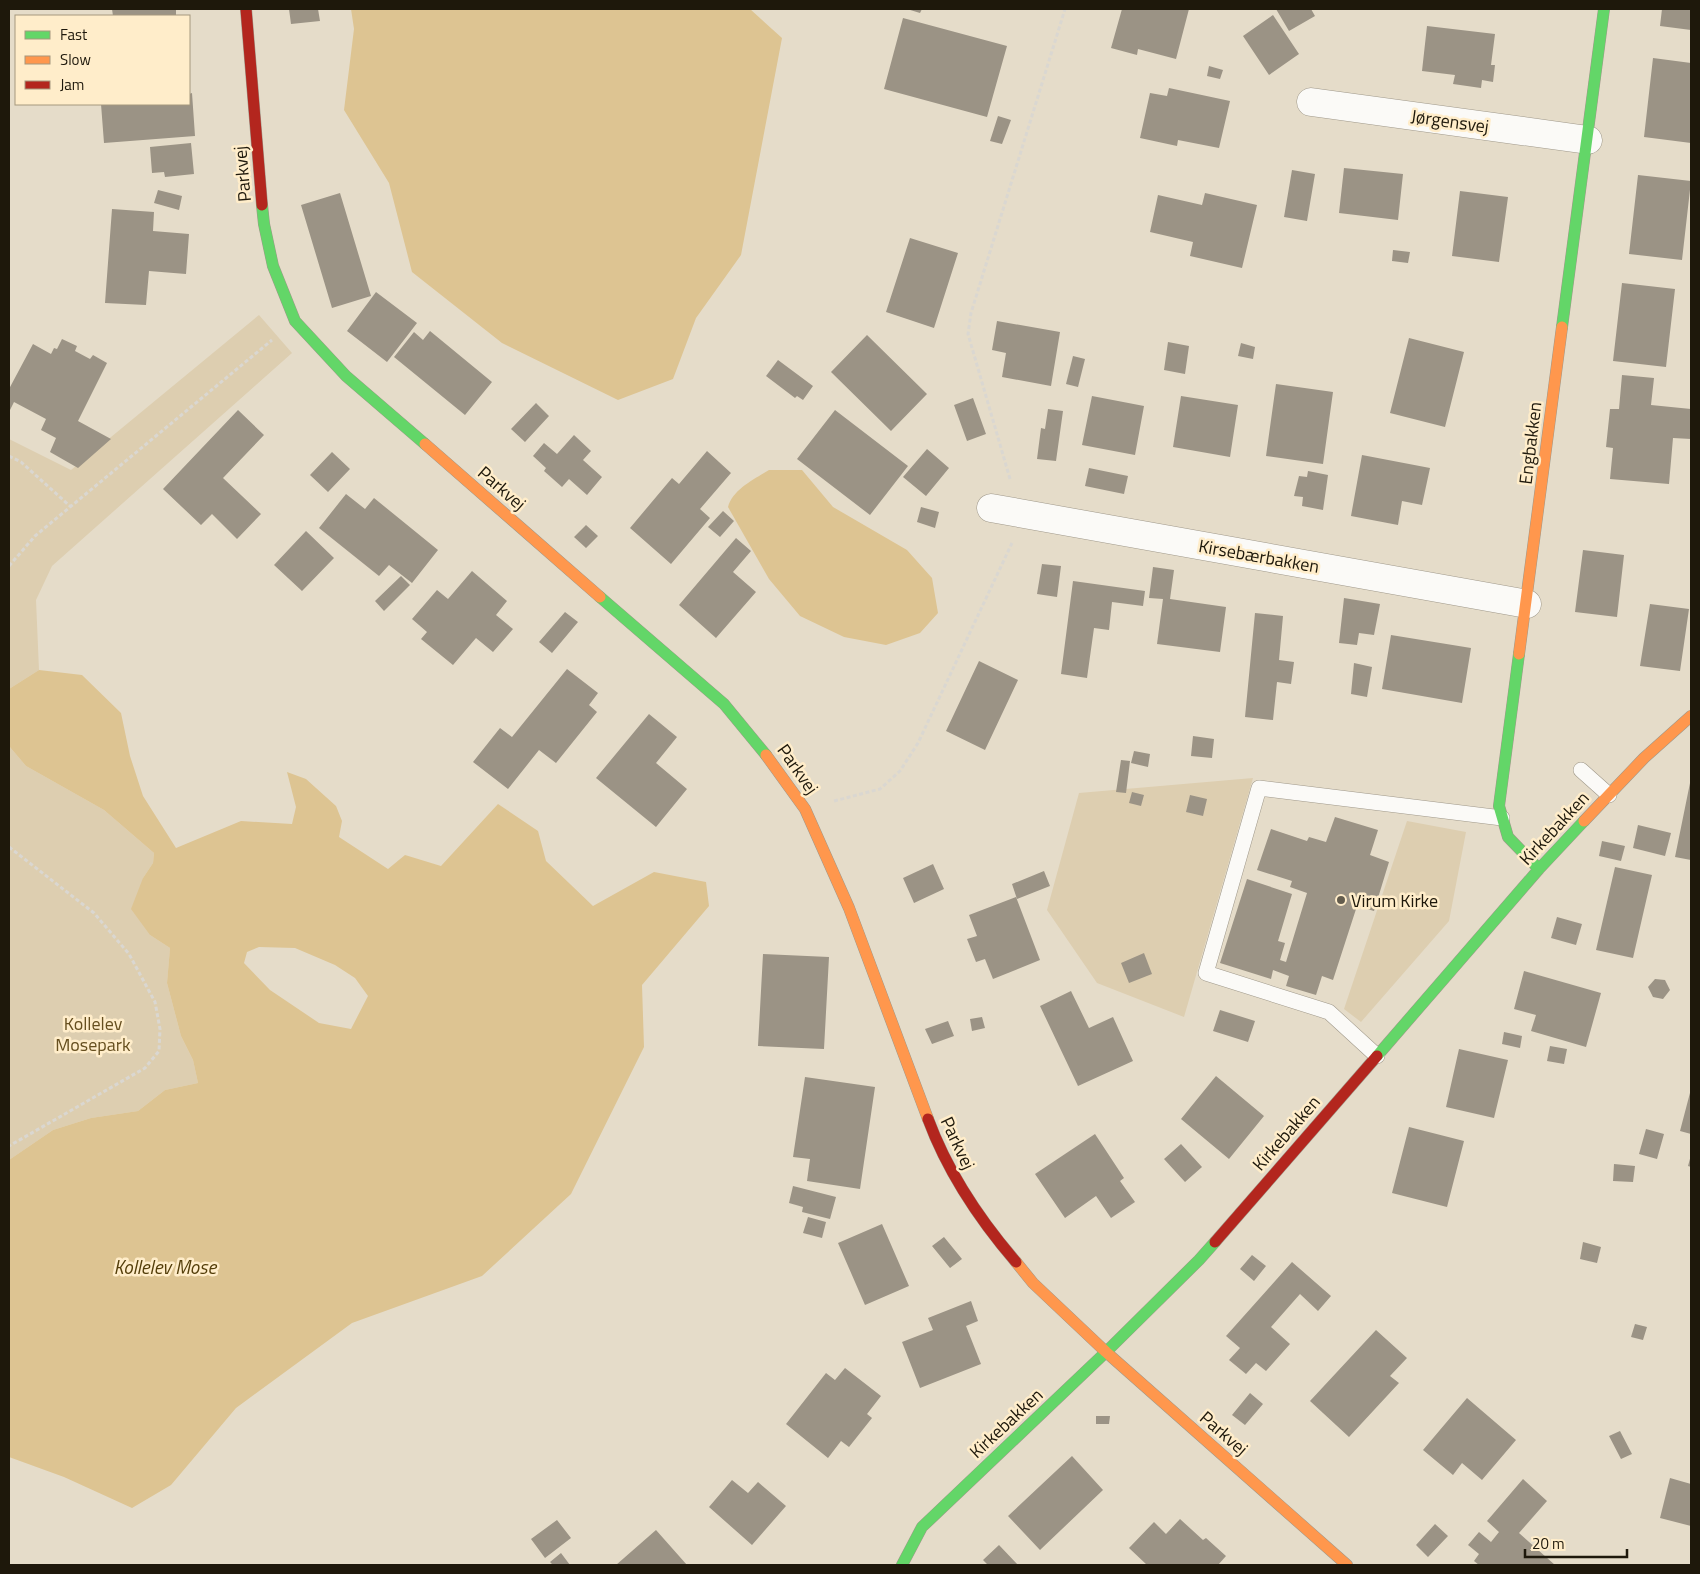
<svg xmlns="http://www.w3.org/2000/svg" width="1700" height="1574" font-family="'Titillium Web',sans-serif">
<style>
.green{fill:#ddceb0}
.water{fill:#ddc492;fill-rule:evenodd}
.building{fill:#9b9385}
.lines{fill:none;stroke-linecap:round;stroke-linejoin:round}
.lane-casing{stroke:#9f988a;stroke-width:16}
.street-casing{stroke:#9f988a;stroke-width:29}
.fast-casing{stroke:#9f988a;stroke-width:12}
.slow-casing{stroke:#9f988a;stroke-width:12}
.jam-casing{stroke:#9f988a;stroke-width:12}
.path{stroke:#dad7d1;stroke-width:3;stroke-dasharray:4 2.5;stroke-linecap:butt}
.lane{stroke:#fbfaf7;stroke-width:15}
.street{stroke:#fbfaf7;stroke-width:28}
.fast{stroke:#63d668;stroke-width:11}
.slow{stroke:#ff974d;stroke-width:11}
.jam{stroke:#b3261e;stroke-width:11}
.poi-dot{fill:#645d4e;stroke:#ffedca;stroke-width:2}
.labels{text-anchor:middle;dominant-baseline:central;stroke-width:5;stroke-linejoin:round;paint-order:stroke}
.street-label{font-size:18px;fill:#1e180b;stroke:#ffedca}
.poi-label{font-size:18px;fill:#1e180b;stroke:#ffedca;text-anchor:start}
.park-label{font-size:18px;fill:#664f1f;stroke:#ffedca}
.water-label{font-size:19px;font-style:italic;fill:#543e0a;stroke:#ffedca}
</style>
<rect width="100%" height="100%" fill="#e5dcc9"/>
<path class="green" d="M259,315L292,353L52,566L36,600L39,670L9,689V439L71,470Z
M9,746L26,766L104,810L154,853L153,863L143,878L150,935L170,948L167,983L181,1036L193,1060L198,1083L165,1090L138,1111L91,1118L53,1130L9,1160Z
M1253,778L1184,1017L1097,983L1047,910L1079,793Z
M1407,821L1466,832L1449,921L1361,1022L1344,1009Z"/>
<path class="water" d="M351,9H750L782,38L741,255L696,318L673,379L618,400L502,343L412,272L389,183L344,110L354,29Z
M769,470H802L833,507L907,550L932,578L938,613L920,633L886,645L844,637L800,616L769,579L728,507C733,489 755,479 769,470Z
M39,670L82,675L121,713L130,756L143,796L176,848L241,821L292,824L296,807L287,772L306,779L336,806L342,821L339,837L388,869L405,855L441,866L498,804L538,831L546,861L593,906L654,872L706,882L709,906L642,985L644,1047L571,1194L482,1276L352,1323L236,1408L171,1485L132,1508L64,1477L9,1457V1160L53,1130L91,1118L138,1111L165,1090L198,1083L193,1060L181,1036L167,983L170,948L150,935L131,909L143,878L153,863L154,853L104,810L26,766L9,746V689ZM259,947L295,948L335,965L355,978L368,996L351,1029L319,1023L270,990L244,963L247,952Z"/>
<path class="building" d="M112,9H176V16H113Z
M289,9H318L320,21L291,24Z
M907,9H922L920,13Z
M1122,9H1189L1176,59L1138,49L1137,55L1111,48Z
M1276,9H1311L1315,16L1289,31Z
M1662,9H1691V30L1660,26Z
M1273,15L1299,54L1269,75L1243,36Z
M903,18L1007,46L987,117L884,89Z
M1427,26L1495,34L1491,65H1495L1493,82L1482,80L1481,88L1453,84L1455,75L1422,71Z
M1653,58L1691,63V143L1644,137Z
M1209,66L1223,70L1220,79L1207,76Z
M1169,88L1230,101L1219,148L1178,140L1177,146L1140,138L1150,93L1167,96Z
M192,93L195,136L104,143L101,104H189V94Z
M998,116L1011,120L1002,144L990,141Z
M191,143L194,174L165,177L164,172L152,173L150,147Z
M1344,168L1403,174L1398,220L1339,213Z
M1292,170L1315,174L1307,221L1284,217Z
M1638,175L1691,181L1682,260L1629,254Z
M158,190L182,196L179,210L154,203Z
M1460,191L1508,197L1499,262L1452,256Z
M340,193L371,296L332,308L301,205Z
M1205,193L1257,205L1242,268L1190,256L1193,242L1150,232L1158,195L1202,205Z
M112,209L154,212L153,231L189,234L186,274L149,271L146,305L105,303Z
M910,238L958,253L934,328L886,312Z
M1393,250L1410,252L1408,263L1392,261Z
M1622,283L1675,289L1666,367L1613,361Z
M376,292L417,323L387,362L347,331Z
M997,321L1060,332L1051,386L1002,377L1006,353L992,350Z
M430,331L492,382L465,415L394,357L414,332L423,340Z
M867,335L927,394L891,431L831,372Z
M1409,338L1464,352L1445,427L1390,413Z
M62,339L77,346L75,351L90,359L93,355L107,363L78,421L111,439L78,468L50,452L56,438L41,430L46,419L14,402L9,412V389L33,344L51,354L54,348L57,349Z
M1168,342L1189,346L1185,374L1164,370Z
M1241,343L1255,347L1253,359L1238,356Z
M1073,356L1085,359L1078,387L1066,384Z
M778,360L813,386L803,400L797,396L795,398L766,376Z
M1622,375L1654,378L1651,405L1691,409V439L1673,438L1669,484L1610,479L1613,448L1606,447L1610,409H1619Z
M1276,384L1333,392L1323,464L1266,456Z
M1092,396L1144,406L1135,455L1082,445Z
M1181,396L1238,405L1230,457L1173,447Z
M973,398L986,434L967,441L954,405Z
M536,403L549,416L525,442L511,429Z
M1048,409L1063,411L1056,461L1037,459L1041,428L1045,429Z
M238,410L264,435L223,478L261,514L237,539L212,514L201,525L163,489Z
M835,410L908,466L870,515L797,459Z
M574,435L591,451L583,460L602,477L587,495L569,479L562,487L544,471L546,468L533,456L544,443L557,454Z
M927,449L949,468L926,496L903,477Z
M707,451L731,473L700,509L710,518L671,564L630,528L672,478L679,484Z
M332,452L350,469L328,492L310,475Z
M1362,455L1430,468L1422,505L1402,501L1398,525L1351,516Z
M1089,468L1128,476L1124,494L1085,486Z
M1308,471L1328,475L1323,510L1302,506L1303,497L1294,496L1299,476L1307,477Z
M346,494L365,509L374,498L438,550L412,583L389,565L379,576L319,528Z
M921,507L939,512L935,528L917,522Z
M723,511L734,521L720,537L708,527Z
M586,525L598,536L586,548L574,537Z
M306,531L334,558L302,591L274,565Z
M736,538L751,551L733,572L756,592L716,638L679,605Z
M1583,550L1624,555L1617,617L1575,612Z
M1042,564L1061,566L1057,597L1037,594Z
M1153,567L1174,570L1170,599L1226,607L1220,652L1157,644L1163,599L1149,598Z
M472,571L507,601L496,615L513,629L493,652L476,638L453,665L421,639L427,632L412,619L437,590L448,599Z
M401,576L410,585L384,611L375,601Z
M1073,581L1145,591L1143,606L1112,602L1109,630L1094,628L1087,678L1061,674Z
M1344,598L1380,604L1374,635L1359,633L1357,645L1339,643Z
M1650,604L1689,609L1680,671L1640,666Z
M565,612L578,622L552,653L539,642Z
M1255,613L1283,616L1279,660L1294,662L1291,684L1277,682L1273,720L1245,717Z
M1391,635L1471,648L1462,703L1382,689Z
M979,661L1018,680L985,750L946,731Z
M1354,663L1372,667L1367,697L1351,694Z
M567,669L598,693L589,705L597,712L556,763L539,750L508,789L473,762L500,728L512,737Z
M649,714L677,737L656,763L687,789L656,827L596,778Z
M1193,736L1214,739L1212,758L1191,756Z
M1134,751L1150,754L1148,767L1131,763Z
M1121,760L1130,761L1126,793L1116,792Z
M1690,783H1691V860L1675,857Z
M1132,792L1144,795L1141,806L1129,803Z
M1190,795L1207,799L1203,816L1186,812Z
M1335,817L1378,830L1370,855L1389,862L1374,911L1357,906L1333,980L1322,976L1316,995L1286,986L1289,976L1273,970L1271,979L1220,963L1247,879L1292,894L1278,941L1285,943L1280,960L1286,962L1307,893L1290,887L1292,881L1257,870L1271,829L1307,841L1309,837L1326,842Z
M1638,825L1671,833L1665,856L1633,848Z
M1602,841L1625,846L1621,861L1599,856Z
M933,864L944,889L914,903L903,878Z
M1615,867L1652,875L1633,958L1596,950Z
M1044,871L1050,886L1017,899L1012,884Z
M1016,897L1040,960L993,979L985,959L976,962L967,939L977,936L969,915Z
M1557,917L1582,924L1576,945L1551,938Z
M1144,953L1152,974L1129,983L1121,963Z
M763,954L829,957L824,1049L758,1046Z
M1524,971L1601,993L1586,1047L1531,1031L1536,1015L1514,1009Z
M1655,979L1665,980L1670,990L1663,999L1653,997L1648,987Z
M1071,991L1089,1028L1113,1017L1133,1061L1078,1086L1040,1006Z
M1220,1010L1255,1021L1248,1042L1213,1031Z
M982,1017L985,1028L972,1031L970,1019Z
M948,1021L954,1036L932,1044L925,1029Z
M1504,1032L1522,1036L1520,1048L1502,1044Z
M1550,1046L1567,1049L1564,1064L1547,1061Z
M1459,1049L1508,1060L1494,1118L1446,1107Z
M1216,1076L1264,1116L1229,1159L1181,1119Z
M805,1077L875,1087L860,1189L807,1181L810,1159L793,1157Z
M1691,1089V1134L1680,1131Z
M1409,1127L1464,1141L1447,1207L1392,1193Z
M1646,1129L1664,1134L1657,1159L1639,1154Z
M1095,1134L1124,1178L1120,1181L1135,1202L1111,1218L1096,1196L1065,1218L1035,1174Z
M1181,1144L1202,1167L1185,1182L1164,1159Z
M1691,1155V1167L1688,1166Z
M1614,1164L1635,1166L1633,1182L1613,1181Z
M793,1186L836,1197L830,1219L802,1212L803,1207L789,1203Z
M808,1217L826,1222L822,1238L803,1233Z
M882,1224L909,1286L865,1305L838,1243Z
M944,1237L962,1259L950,1268L932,1246Z
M1583,1242L1601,1247L1597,1263L1580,1259Z
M1252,1255L1266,1266L1254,1281L1240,1269Z
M1292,1262L1331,1296L1318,1311L1300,1294L1271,1327L1290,1344L1266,1371L1256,1363L1246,1374L1229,1360L1240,1348L1226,1336Z
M971,1301L978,1321L966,1326L981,1364L920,1388L902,1342L933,1330L928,1318Z
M1635,1324L1647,1327L1643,1340L1631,1337Z
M1376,1330L1407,1358L1390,1376L1399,1383L1349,1437L1310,1401Z
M845,1368L881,1396L867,1414L872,1418L849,1447L841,1441L828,1458L786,1424L826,1373L835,1380Z
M1250,1393L1263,1404L1245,1425L1232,1415Z
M1467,1398L1516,1440L1482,1480L1462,1463L1453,1475L1423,1450Z
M1096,1416H1110L1109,1424H1096Z
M1620,1431L1632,1454L1621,1459L1609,1436Z
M1072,1456L1103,1490L1040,1550L1008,1516Z
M1670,1478L1691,1484V1526L1660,1518Z
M1523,1479L1547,1501L1519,1533L1555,1565H1479L1474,1561L1479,1554L1468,1545L1479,1532L1491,1542L1499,1532L1487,1521Z
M732,1480L748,1493L758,1482L786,1506L752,1545L709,1507Z
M1180,1519L1203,1540L1206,1538L1226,1556L1218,1565H1147L1129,1548L1154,1522L1166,1534Z
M557,1520L571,1538L545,1558L531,1539Z
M1435,1524L1448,1536L1428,1557L1416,1545Z
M656,1530L687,1565H616Z
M999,1545L1018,1565H988L983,1560Z
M561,1553L570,1565H553L550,1562Z"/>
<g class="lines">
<defs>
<path id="lane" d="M1581,770L1609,795
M1377,1056L1329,1012L1206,973L1259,788L1502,818"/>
<path id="street" d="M1311,102L1588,140
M991,508L1527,604"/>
<path id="fast" d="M262,205L264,224L273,266L295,321L346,376L425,444
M1562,327L1604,9
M600,597L724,704L766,755
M1519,654L1499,806L1508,837L1539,869
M1377,1056L1539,869L1584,821
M902,1565L922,1527L1106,1352L1199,1260L1215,1242"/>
<path id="slow" d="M425,444L600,597
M1519,654L1562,327
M766,755L805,809L849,908L928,1119
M1584,821L1644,758L1691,716
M1016,1262L1033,1283L1106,1352L1347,1565"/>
<path id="jam" d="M246,9L262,205
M928,1119C948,1173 979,1219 1016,1262
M1215,1242L1377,1056"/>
</defs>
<use href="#lane" class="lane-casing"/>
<use href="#street" class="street-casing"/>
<use href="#fast" class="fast-casing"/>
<use href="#slow" class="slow-casing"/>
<use href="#jam" class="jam-casing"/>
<path class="path" d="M9,456L21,462L71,507
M1010,479L968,334L971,313L1065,9
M9,566L35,536L272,340
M834,801L880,789L900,771L918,743L1012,543
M9,847L94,913L129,954L155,1002L160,1029L159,1051L145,1068L9,1146"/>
<use href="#lane" class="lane"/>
<use href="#street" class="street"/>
<use href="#fast" class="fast"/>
<use href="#slow" class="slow"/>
<use href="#jam" class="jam"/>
</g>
<circle class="poi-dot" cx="1341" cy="900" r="5"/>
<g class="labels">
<g class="street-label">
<text transform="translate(1450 121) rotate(8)">Jørgensvej</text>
<text transform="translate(242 174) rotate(-95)">Parkvej</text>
<text transform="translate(1530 443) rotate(-83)">Engbakken</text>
<text transform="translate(502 488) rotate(41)">Parkvej</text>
<text transform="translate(1259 556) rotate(10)">Kirsebærbakken</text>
<text transform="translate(798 769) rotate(55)">Parkvej</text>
<text transform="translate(1554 828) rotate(-47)">Kirkebakken</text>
<text transform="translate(1286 1133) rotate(-49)">Kirkebakken</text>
<text transform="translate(958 1143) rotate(65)">Parkvej</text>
<text transform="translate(1006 1423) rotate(-43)">Kirkebakken</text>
<text transform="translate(1224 1433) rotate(41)">Parkvej</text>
</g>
<g class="poi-label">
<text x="1351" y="900">Virum Kirke</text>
</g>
<g class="park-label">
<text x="93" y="1023">Kollelev<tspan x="93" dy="21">Mosepark</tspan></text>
</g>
<g class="water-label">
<text x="165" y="1266">Kollelev Mose</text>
</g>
</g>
<rect width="1700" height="1574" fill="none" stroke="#1e180b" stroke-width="20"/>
<rect x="15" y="15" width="175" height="90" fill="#ffedca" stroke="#a5987e"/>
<rect x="25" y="31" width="25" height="8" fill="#63d668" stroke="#a5987e"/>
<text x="60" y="40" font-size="15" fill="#1e180b">Fast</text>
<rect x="25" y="56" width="25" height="8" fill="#ff974d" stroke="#a5987e"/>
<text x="60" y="65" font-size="15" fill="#1e180b">Slow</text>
<rect x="25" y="81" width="25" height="8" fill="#b3261e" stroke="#a5987e"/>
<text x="60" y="90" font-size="15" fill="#1e180b">Jam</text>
<path d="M1525 1549v8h102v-8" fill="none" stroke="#1e180b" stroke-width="2.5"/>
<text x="1532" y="1549" font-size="15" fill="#1e180b" stroke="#ffedca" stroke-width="4" paint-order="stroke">20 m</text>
</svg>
